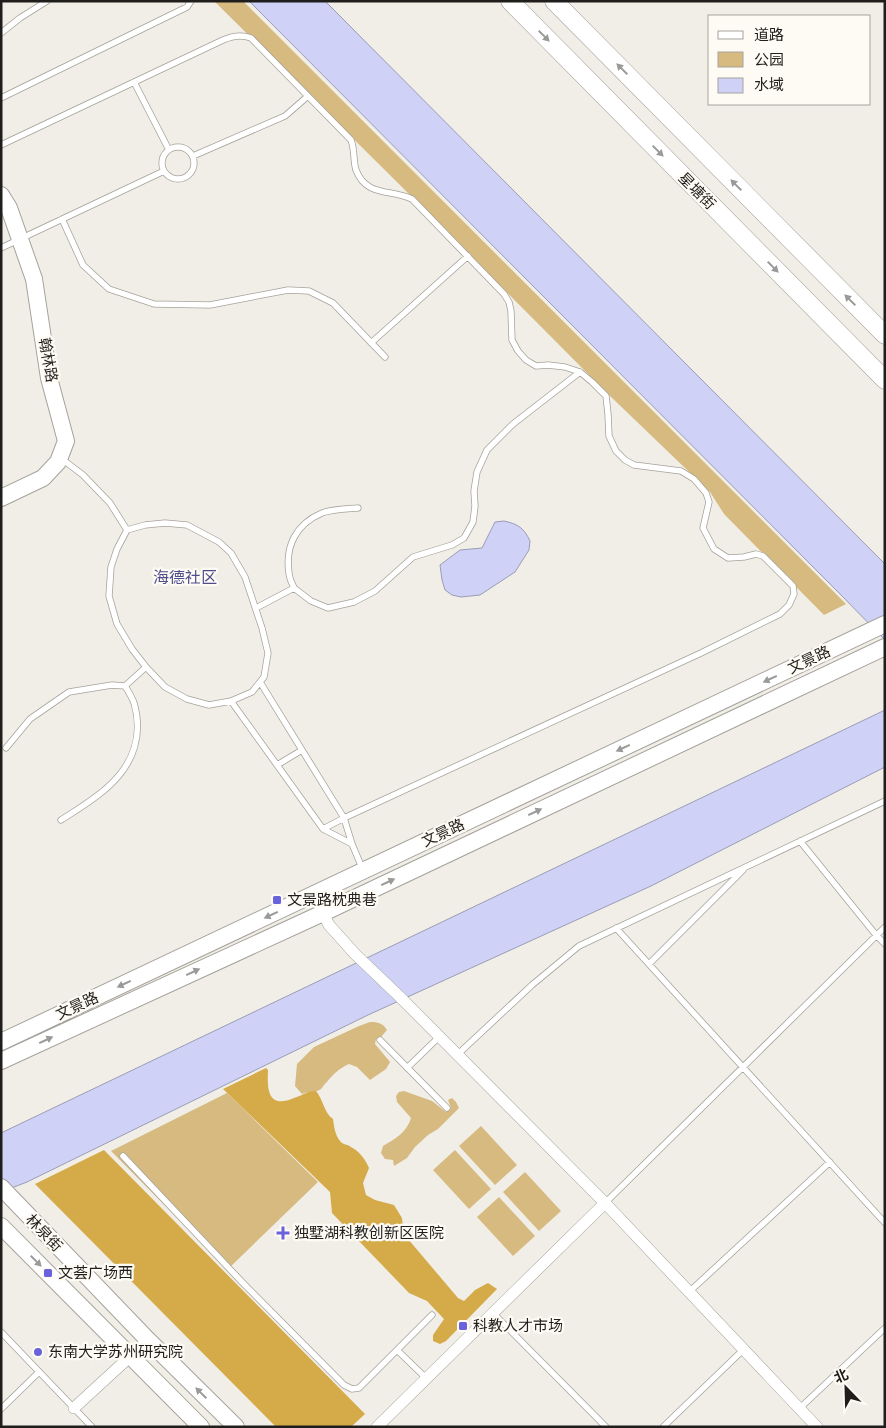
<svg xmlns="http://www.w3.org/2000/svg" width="886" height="1428" font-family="'Work Sans','Noto Sans SC',sans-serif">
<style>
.green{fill:#d6ba80}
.forest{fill:#d5aa48}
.water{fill:#cfd2f6;stroke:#9a9cb5}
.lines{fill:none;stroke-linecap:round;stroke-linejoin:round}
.lane-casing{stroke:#a5a29b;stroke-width:7}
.street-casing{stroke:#a5a29b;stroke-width:12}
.secondary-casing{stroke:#a5a29b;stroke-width:18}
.primary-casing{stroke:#a5a29b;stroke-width:19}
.lane{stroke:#fff;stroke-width:5.5}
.street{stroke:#fff;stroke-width:11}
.secondary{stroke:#fff;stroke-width:16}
.primary{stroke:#fff;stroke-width:18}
.oneway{fill:#9a9a99}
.poi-dot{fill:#6a62dc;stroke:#fefbf4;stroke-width:2}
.labels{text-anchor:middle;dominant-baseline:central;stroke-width:4.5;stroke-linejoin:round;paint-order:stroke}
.street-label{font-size:15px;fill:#1f1e1c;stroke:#fefbf4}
.poi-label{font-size:15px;fill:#1f1e1c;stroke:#fefbf4;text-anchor:start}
.neighbourhood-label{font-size:16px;fill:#4f4e8d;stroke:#fefbf4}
</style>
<rect width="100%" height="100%" fill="#f1eee7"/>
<path class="green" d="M214,1H243L846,604L824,615L724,514L710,492L608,394L399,184Z
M370,1022C378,1022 383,1023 387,1030L381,1037L376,1039L375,1044L390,1062L386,1069L370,1080L357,1067L349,1064C340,1068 333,1074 327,1082C326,1082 322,1088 321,1089C316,1093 308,1091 302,1094L295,1086L297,1064L314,1047L359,1026Z
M404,1091L432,1101L446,1112L451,1108L448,1100L452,1098L456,1102L459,1108L438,1129L428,1135L415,1147L407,1158L394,1166L393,1160L385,1159L381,1153L383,1146C395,1139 407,1132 411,1118L397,1102L396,1096L399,1092Z
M227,1093L318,1182L228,1269L111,1151Z
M481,1126L517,1165L495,1185L459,1146Z
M455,1150L491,1189L469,1209L433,1170Z
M525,1172L561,1211L539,1231L503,1192Z
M499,1197L535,1236L513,1256L477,1217Z"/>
<path class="forest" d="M266,1068L268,1070C267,1090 268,1109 294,1098C304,1095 306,1091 316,1091C323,1099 324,1113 333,1119C334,1126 335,1135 340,1141C343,1145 347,1144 351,1147C359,1151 366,1160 369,1168L363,1183L366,1195L375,1200L394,1205L402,1218L403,1228L408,1239L458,1298L464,1301L475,1290L488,1283L497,1289L446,1341L440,1344L433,1341V1335L444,1319L427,1301L409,1293L332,1213L330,1192L223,1089Z
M104,1150L365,1414L351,1427H276L35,1184Z"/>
<path class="water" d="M249,1H325L885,564V640L841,595Z
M504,521C518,524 524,528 530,541L529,550L515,572L480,595L461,597L452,595L445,590L442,580L440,565L460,550L482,548L495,522Z
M885,710V767L651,886L368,1015L78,1157L27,1182L1,1192V1133Z"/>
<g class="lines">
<defs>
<path id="lane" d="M1,33L20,18L47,1
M134,82L169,150
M1,98L187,7L191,1
M1,145L223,40C232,36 241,34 251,38L351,140C355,150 353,161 356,170C366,197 391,189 412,199L504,294L509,302L511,311L512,340L518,351L526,360L536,366L548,365L565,367L580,372L592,382L606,396L608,414L609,436L616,451L625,460L634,465L681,471L694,479L706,493L709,502L703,528L714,549L728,558L744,557L756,554L763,556L793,586L794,594L789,605L780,614L701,653L344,818L323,829
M162 163a16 16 0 1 1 32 0a16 16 0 1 1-32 0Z
M193,156L285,116L308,96
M62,219L83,265L109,289L154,304L210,305L288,290L309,291L333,303L385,357
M1,248L164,171
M371,343L468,256
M62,459L83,475L110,503L127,530L117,549L111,567L109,596L117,624L132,649L146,667L165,687L187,699L209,705L231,701L252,692L264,677L268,653L262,628L245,577L231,553L219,542L187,525L165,523L145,525L127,530
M294,588L311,601L328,608L354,602L375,591L413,557L452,545L464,538L473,522L475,506L474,491L477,472L487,450L513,424L580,372
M256,608L294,588C292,583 289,578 289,573C285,546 296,524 322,513C333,509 346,509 358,508
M260,682L344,818L352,844L363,870
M231,701L323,829L352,844
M6,748L30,719L69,692L112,685L125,686L146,667
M277,765L302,750
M61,820C78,809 97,798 111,784C134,762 143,734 134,703C132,697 128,691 125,686
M800,841L876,935L885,944
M616,928L885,1223
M649,964L743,870
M380,1040L447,1108
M457,1055L532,985L579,946L885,801
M407,1068L439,1037
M123,1156L242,1282L344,1385L352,1389L359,1388L432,1315
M605,1203L885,927
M689,1292L830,1162
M493,1313L606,1427
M1,1332L92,1427
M397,1350L426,1378
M800,1408L885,1328
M1,1409L39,1372
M663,1427L744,1349"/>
<path id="street" d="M323,913L329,925L355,954L399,996L605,1203L817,1427
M74,1408L148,1340
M377,1427L605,1203"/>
<path id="secondary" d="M1,195L9,208L34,279L49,378L66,441L58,462L43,478L1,498
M1,1042L885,624
M1,1061L323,913L885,647
M1,1187L148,1340L236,1427
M1,1226L201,1427"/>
<path id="primary" d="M510,1L885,380
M554,1L885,335"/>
</defs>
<use href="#lane" class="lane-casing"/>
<use href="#street" class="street-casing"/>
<use href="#secondary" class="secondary-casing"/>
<use href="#primary" class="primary-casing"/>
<use href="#lane" class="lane"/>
<use href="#street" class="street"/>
<use href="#secondary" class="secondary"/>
<use href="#primary" class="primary"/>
</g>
<defs><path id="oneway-solid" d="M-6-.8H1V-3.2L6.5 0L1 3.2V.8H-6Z" transform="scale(1.25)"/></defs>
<g class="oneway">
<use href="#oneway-solid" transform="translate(544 36) rotate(45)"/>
<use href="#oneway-solid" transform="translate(622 69) rotate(-135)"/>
<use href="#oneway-solid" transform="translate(658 151) rotate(45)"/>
<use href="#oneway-solid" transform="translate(736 185) rotate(-135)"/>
<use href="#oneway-solid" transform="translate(773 267) rotate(45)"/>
<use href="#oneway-solid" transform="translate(850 300) rotate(-135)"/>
<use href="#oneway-solid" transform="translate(770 679) rotate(155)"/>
<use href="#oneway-solid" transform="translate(623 748) rotate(155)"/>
<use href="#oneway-solid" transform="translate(535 812) rotate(-25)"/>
<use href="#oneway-solid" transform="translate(388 882) rotate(-25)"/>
<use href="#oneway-solid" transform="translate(271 915) rotate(155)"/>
<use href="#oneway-solid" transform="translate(193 972) rotate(-25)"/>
<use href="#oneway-solid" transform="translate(124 984) rotate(155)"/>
<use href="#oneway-solid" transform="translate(46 1040) rotate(-25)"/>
<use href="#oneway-solid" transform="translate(36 1261) rotate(45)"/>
<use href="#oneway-solid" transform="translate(201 1393) rotate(-136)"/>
</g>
<g class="poi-dot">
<rect x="272" y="895" width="10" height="10" rx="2.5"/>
<path d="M280.5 1225.5h5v5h5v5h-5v5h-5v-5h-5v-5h5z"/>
<rect x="43" y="1268" width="10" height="10" rx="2.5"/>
<rect x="458" y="1321" width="10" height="10" rx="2.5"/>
<circle cx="38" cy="1352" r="5"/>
</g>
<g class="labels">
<g class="street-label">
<text transform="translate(697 191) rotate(45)">星塘街</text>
<text transform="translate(48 360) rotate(80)">翰林路</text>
<text transform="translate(809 660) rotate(-25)">文景路</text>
<text transform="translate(443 833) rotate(-25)">文景路</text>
<text transform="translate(77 1006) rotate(-25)">文景路</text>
<text transform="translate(44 1233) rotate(46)">林泉街</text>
</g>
<g class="poi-label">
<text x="287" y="900">文景路枕典巷</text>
<text x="294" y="1233">独墅湖科教创新区医院</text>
<text x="58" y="1273">文荟广场西</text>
<text x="473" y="1326">科教人才市场</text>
<text x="48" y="1352">东南大学苏州研究院</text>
</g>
<g class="neighbourhood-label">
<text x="185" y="577">海德社区</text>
</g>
</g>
<rect width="886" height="1428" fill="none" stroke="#1f1e1c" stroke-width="5"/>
<rect x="708" y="15" width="162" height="90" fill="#fefbf4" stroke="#a5a39e"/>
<rect x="718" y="31" width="25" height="8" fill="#ffffff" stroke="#a5a39e"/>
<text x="754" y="40" font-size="15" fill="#1f1e1c">道路</text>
<rect x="718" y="52" width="25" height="15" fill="#d6ba80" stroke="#a5a39e"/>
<text x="754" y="65" font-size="15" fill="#1f1e1c">公园</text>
<rect x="718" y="78" width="25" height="15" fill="#cfd2f6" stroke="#a5a39e"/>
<text x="754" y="90" font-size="15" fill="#1f1e1c">水域</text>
<g transform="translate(846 1388) rotate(337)" stroke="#fefbf4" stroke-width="4" paint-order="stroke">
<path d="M0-4L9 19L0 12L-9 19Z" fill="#1f1e1c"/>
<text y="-8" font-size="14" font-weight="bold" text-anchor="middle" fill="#1f1e1c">北</text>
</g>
</svg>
